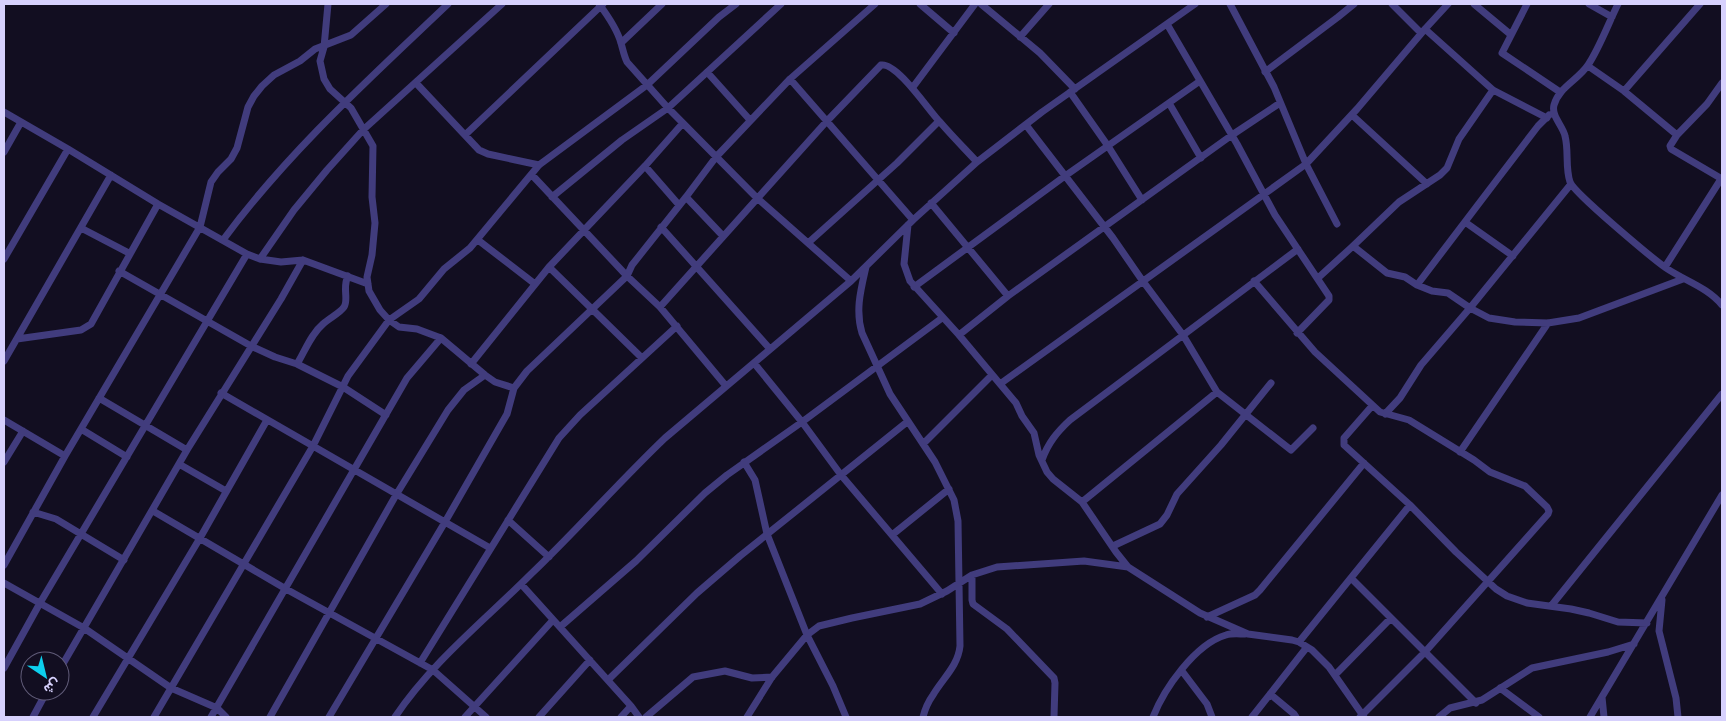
<svg xmlns="http://www.w3.org/2000/svg" width="1726" height="721" font-family="'Fira Sans Condensed',Vazirmatn,sans-serif">
<style>
.lines{fill:none;stroke-linecap:round;stroke-linejoin:round}
.minor{stroke:#413c7d;stroke-width:7}
</style>
<rect width="100%" height="100%" fill="#120e21"/>
<g class="lines">
<path class="minor" d="M328,4L324,47L320,61L324,79L330,89L351,108L373,146L372,197L375,223L372,255L367,277L369,291L380,310L389,320L399,327L417,329L441,338L485,375L495,382L514,388
M599,4C608,16 617,29 621,43C623,50 624,56 627,62L668,108L757,198L851,281
M920,4L954,33
M981,4L1040,53L1075,89
M1230,4L1274,87L1306,164L1337,224
M1392,4L1421,33
M1474,4L1510,34
M1527,4L1502,53L1560,92
M1589,4L1612,17
M1618,4C1609,22 1599,49 1588,65C1578,80 1559,87 1554,105C1551,116 1563,126 1565,136C1569,151 1565,167 1570,182C1574,193 1652,258 1666,268C1685,281 1707,287 1722,305
M1167,24L1237,144L1275,215L1329,296V300L1297,333
M1425,29L1448,4
M1020,37L1049,4
M621,43L662,4
M1588,66L1624,91L1677,135
M707,72L750,120
M1265,72L1338,17L1354,4
M790,79L913,220
M416,83L479,150L488,154L539,165
M1722,83L1707,104L1677,135L1670,146L1671,149L1722,179
M913,87L975,4
M1624,91L1700,4
M1070,92L1108,146L1142,200
M1169,103L1201,158
M4,112L68,149L158,204L247,254L260,259L281,262L303,260L368,284
M1352,115L1427,184
M1026,125L1113,238L1142,280L1183,335L1217,392L1291,450L1313,428
M465,135L603,4
M4,152L21,122
M645,166L679,205
M532,175L627,276L660,307L726,386
M552,197L622,140L668,108L781,4
M686,197L723,236
M931,203L1008,296
M1465,222L1513,256
M908,225L904,264L910,281L959,335L1016,403L1022,416L1034,433L1039,455L1047,472L1053,479L1082,502L1116,552L1128,567L1200,613L1248,634L1292,640L1299,642L1312,650L1329,667L1364,717
M661,227L770,349
M81,228L129,253
M223,240C288,152 369,79 448,4
M478,240L535,284
M808,243L897,163L939,121
M1353,246L1387,273L1405,277L1417,285L1432,291L1448,293L1470,308L1489,318L1515,322L1548,323L1579,318L1683,279
M4,259L68,149
M260,259L294,210L327,170L363,130L502,4
M549,267L642,358
M866,267C861,289 855,310 862,333L890,394L935,462L954,500L958,521L960,646C958,666 943,678 933,695C928,702 925,709 923,717
M1665,267L1721,179
M119,271L251,346L275,357L297,364L343,387L386,415
M1318,278L1353,246L1399,202L1440,175L1447,168L1459,139L1493,90
M1254,281L1315,352L1380,412L1409,420L1474,460L1490,472L1525,486L1547,507L1549,511L1548,514L1425,652L1360,717
M1417,285L1496,181L1538,126L1549,115
M914,287L1065,176L1200,81
M660,307L826,122L881,65C897,62 929,111 940,122C952,136 965,149 977,162
M959,335L1008,296L1232,135L1280,103
M17,339L81,330L91,324L158,204
M4,361L111,175
M754,363L802,422L841,475L942,594
M297,364C305,351 311,334 323,324C329,318 339,314 344,307C349,300 342,287 348,276
M471,364L549,267L645,166L683,123
M1000,384L1306,164L1357,109L1425,29L1493,90L1547,118
M221,393L490,548
M99,398L187,450
M1372,406L1344,438V445L1410,505L1456,552L1496,589L1507,596L1527,603L1571,609L1589,613L1618,622L1647,623
M1385,414L1400,398L1421,365L1470,308L1571,184
M4,420L65,456
M81,429L127,457
M923,444L992,375
M1460,452L1548,323
M1042,460C1048,443 1057,432 1070,420L1298,249
M4,462L23,431
M744,462L755,480L767,534L807,635L833,686L846,717
M179,464L226,491
M1082,502L1217,392
M153,511L286,589L433,670L486,717
M33,512L56,519L124,560
M508,520L549,557
M892,535L949,489
M1113,546L1160,524L1167,515L1177,494L1221,445L1271,383
M4,565L65,456L200,227L211,182L218,172L231,159L237,148L248,107L254,96L262,86L274,75L300,61L315,49L351,35L386,4
M972,575V600L973,604L1007,629L1054,678L1055,683L1054,717
M1351,578L1476,703
M4,583L84,628L171,688L217,708L226,717
M521,584L631,706L639,717
M1662,600L1659,631L1676,698L1678,717
M1551,606L1722,394
M1207,617L1255,595L1260,590L1364,463
M560,627L636,561L705,493L727,475L802,422L942,318
M1299,642L1410,505
M420,663L559,438L580,415L677,326
M4,668L40,603L247,254
M60,669L187,450L281,299L303,260
M1182,671L1207,704L1212,717
M1335,675L1391,618
M608,680L697,593L740,556L907,422
M1500,688L1539,717
M1270,694L1294,714L1296,717
M1602,697L1604,717
M33,717L47,691
M93,717L200,538L267,420
M154,717L313,446L348,376L389,320L419,299L444,269L470,248L539,165L647,85L719,17L736,4
M211,717L407,378L441,338
M270,717L396,495L448,410L464,390L485,375
M329,717L445,522L507,414L514,388L527,371L627,276L632,265L686,197L716,157L790,79L875,4
M395,717C432,662 485,620 531,574C577,530 619,482 665,438L851,281L913,220L977,162L1042,112L1195,4
M465,717L553,620
M539,717L590,660
M621,717L631,706
M646,717L693,677L725,671L752,678L772,677
M747,717L772,677L807,635L819,626L852,618L920,604L947,591L972,575L997,567L1084,561L1128,567
M1153,717C1164,689 1195,644 1226,635C1232,633 1239,634 1245,634
M1252,717L1307,647
M1439,717L1450,708L1482,700L1532,668L1608,652L1634,644
M1590,717L1722,495"/>
</g>
<rect width="1726" height="721" fill="none" stroke="#d7d1fd" stroke-width="10"/>
<g transform="translate(45 676) rotate(145)"><circle r="24" fill="#120e21" stroke="#615c79"/>
<path d="M0-4L9 19L0 12L-9 19Z" fill="#0dcfed"/>
<text y="-8" font-size="14" font-weight="bold" text-anchor="middle" fill="#d7d1fd">ش</text>
</g>
</svg>
